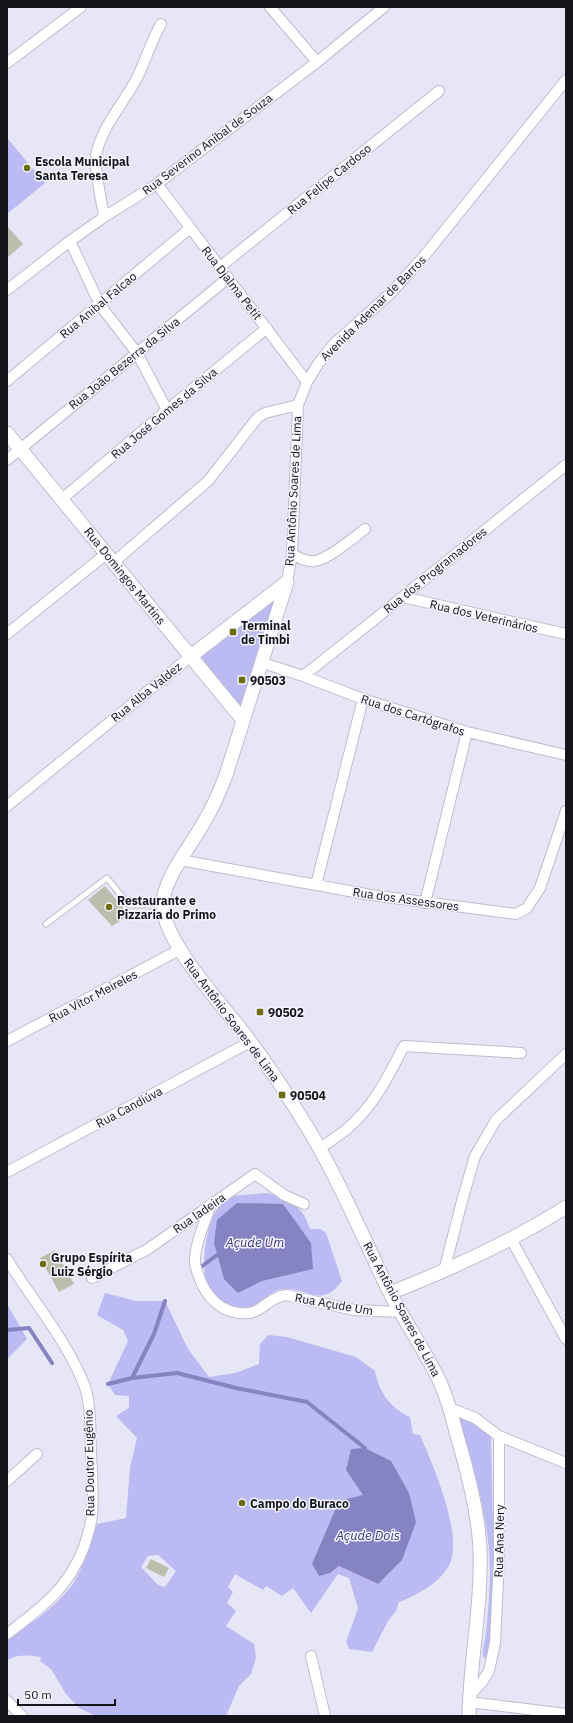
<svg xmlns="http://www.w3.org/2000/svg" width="573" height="1723" font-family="'IBM Plex Sans',sans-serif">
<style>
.green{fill:#bbbaf2;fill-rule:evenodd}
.water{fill:#8683c2}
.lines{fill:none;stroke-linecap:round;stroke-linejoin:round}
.stream{stroke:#8683c2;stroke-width:4}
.building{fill:#bcbdac}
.service-casing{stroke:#bdbdce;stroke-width:7}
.minor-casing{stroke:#bdbdce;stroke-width:12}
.tertiary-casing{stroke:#bdbdce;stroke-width:15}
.service{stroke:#fff;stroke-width:5}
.minor{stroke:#fff;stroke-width:10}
.tertiary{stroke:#fff;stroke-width:13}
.poi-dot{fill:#6d6c0b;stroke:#f4f4ff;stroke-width:1.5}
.labels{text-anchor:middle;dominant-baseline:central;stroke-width:3;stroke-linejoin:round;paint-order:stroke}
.street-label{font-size:12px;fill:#14141a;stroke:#f4f4ff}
.poi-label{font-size:12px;font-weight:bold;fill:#14141a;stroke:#f4f4ff;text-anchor:start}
.water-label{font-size:13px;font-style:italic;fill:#423783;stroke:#f4f4ff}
</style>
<rect width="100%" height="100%" fill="#e6e6f7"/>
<path class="green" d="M7,138L45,183L7,214Z
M287,582L243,720L191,656Z
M268,1193C290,1199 302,1205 310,1229H321L326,1233L342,1281C322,1308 311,1289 285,1289C268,1288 260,1310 242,1308C233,1306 221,1302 214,1296C197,1281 205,1229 216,1211C219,1206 225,1201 230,1196Z
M105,1293L136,1301H165L188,1349L209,1377L235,1373L259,1364L260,1344L268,1335L287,1337L356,1357L375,1371C379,1392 390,1408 410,1417L413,1434L420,1435C432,1463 466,1539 448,1567C438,1584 417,1595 399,1602L396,1611L388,1621L372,1652L349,1649L346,1642L358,1608L349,1578L338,1574L311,1613L293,1588L282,1596L266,1586L263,1590L235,1574L228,1587L233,1592L227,1603L236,1611L226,1626L254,1644L256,1658L251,1674L239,1686L226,1716H96L79,1708L66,1694L51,1669L40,1661L41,1657C30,1655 17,1654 7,1660V1639C29,1625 52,1610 69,1589C82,1574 91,1542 97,1524L126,1518L130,1467L137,1438L116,1416L129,1408V1396L115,1395L108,1384L128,1341L123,1330L97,1315ZM363,1495L378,1584L339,1566L330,1573ZM158,1555L176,1571L165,1587L158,1585L141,1567L148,1556Z
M7,1304L27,1339L7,1359Z
M457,1413L467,1418L491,1436L494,1570L490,1650L487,1659L483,1657C482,1649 485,1641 486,1633C488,1612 490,1590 490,1569C489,1515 472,1464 457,1413Z"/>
<path class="water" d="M237,1203L283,1204L311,1243L313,1269L262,1281L238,1293L224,1279L214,1243L217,1220Z
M365,1448L391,1461L409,1493L416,1522L402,1560L378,1584L339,1566L330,1573L319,1576L312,1564L339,1501L363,1495L346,1470L351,1449Z"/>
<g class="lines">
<path class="stream" d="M201,1267L217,1255
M7,1330L29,1328L52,1363
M132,1378L154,1334L165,1301
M108,1384L132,1378L177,1373L236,1388L307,1402L365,1448"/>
</g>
<path class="building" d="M7,226L23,244L7,258Z
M105,886L129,915L112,926L88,900Z
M55,1250L74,1284L59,1292L40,1258Z
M151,1559L169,1568L164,1577L146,1568Z"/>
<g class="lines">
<defs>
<path id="service" d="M46,924L107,878L129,905H162"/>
<path id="minor" d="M270,7L317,62
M7,63L81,7
M157,184L307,382
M104,217C102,201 94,171 96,156C100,129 125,101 137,78C146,60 151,41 161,24
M70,241L100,305L137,353L167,410
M220,267L439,91
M7,290L70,241L104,217L157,184L317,62L384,7
M7,381L189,229
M7,460L228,278
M62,499L167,410L267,328
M292,554C299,558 306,562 315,561C329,559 353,538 365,529
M114,562L208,481L258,417L265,413L298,405L307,382L318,364L335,343L392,292L425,255L566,80
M287,582L292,554L298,405
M403,597L566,634
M7,634L106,554
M263,663L303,676L363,699L467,732L566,755
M303,676C392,607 478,535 566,465
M7,806L191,656
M180,860L371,895L516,914L527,908L540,888L566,811
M316,885L363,699
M425,903L467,732
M7,1041L179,950
M320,1148C329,1142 339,1136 348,1128C374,1106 389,1075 404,1046L521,1053
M7,1172L250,1042
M211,1204C206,1220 194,1245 195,1263C195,1266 197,1271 198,1274C205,1297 223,1316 249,1313C262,1312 269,1297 286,1295L354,1310L401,1312
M511,1239L566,1339
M7,1259C32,1300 65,1338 83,1382C92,1403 90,1432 91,1454C92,1474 94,1495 92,1515C91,1526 87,1537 84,1547C68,1589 41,1608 7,1634
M444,1271L462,1201L475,1156L496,1120L566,1054
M92,1278L148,1249L255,1174L284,1195L304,1204
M450,1408L475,1418L499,1436V1558L495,1643L489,1671L482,1682L469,1696
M499,1436L566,1463
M7,1481L37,1454
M311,1656L325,1716
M7,1701L22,1716
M469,1702L566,1714"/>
<path id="tertiary" d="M7,433L243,720
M287,582L226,775C220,791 213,807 204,822C192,845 162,879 163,906C164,942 220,1002 243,1032C263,1058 282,1086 299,1114C335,1170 360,1231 389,1291C405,1322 425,1351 440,1382C447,1398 452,1415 456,1432C467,1470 478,1510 480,1549C482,1605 470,1660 469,1716
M191,656L287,582
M390,1293C451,1269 511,1242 566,1207"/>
</defs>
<use href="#service" class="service-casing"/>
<use href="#minor" class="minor-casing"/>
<use href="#tertiary" class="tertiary-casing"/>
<use href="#service" class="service"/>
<use href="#minor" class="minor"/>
<use href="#tertiary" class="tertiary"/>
</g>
<g class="poi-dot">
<circle cx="27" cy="168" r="4"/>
<rect x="229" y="628" width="8" height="8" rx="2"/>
<rect x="238" y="676" width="8" height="8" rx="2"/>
<circle cx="109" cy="907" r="4"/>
<rect x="256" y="1008" width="8" height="8" rx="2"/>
<rect x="278" y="1091" width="8" height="8" rx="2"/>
<circle cx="43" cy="1264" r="4"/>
<circle cx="242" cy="1503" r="4"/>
</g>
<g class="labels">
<g class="street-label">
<text transform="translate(207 144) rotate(-37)">Rua Severino Aníbal de Souza</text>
<text transform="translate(329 179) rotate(-39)">Rua Felipe Cardoso</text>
<text transform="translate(232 283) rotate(52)">Rua Djalma Petit</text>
<text transform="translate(98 305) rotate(-40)">Rua Anibal Falcao</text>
<text transform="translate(373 308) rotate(-45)">Avenida Ademar de Barros</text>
<text transform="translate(124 363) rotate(-39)">Rua João Bezerra da Silva</text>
<text transform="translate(164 413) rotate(-40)">Rua José Gomes da Silva</text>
<text transform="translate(293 491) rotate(-87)">Rua Antônio Soares de Lima</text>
<text transform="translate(435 570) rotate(-39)">Rua dos Programadores</text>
<text transform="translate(125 576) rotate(51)">Rua Domingos Martins</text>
<text transform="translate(484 616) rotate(13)">Rua dos Veterinários</text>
<text transform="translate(146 692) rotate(-39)">Rua Alba Valdez</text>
<text transform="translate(413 715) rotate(18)">Rua dos Cartógrafos</text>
<text transform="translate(406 899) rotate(8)">Rua dos Assessores</text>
<text transform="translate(93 996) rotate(-28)">Rua Vítor Meireles</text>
<text transform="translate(232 1020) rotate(53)">Rua Antônio Soares de Lima</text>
<text transform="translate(129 1107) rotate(-28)">Rua Candiúva</text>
<text transform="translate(199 1213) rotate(-35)">Rua ladeira</text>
<text transform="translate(334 1304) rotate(10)">Rua Açude Um</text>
<text transform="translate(402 1309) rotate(62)">Rua Antônio Soares de Lima</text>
<text transform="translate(89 1463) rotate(-91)">Rua Doutor Eugênio</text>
<text transform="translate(499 1541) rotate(-89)">Rua Ana Nery</text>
</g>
<g class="poi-label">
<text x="35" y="161">Escola Municipal<tspan x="35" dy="14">Santa Teresa</tspan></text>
<text x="241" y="625">Terminal<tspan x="241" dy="14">de Timbi</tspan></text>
<text x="250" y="680">90503</text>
<text x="117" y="900">Restaurante e<tspan x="117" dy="14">Pizzaria do Primo</tspan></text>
<text x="268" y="1012">90502</text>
<text x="290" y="1095">90504</text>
<text x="51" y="1257">Grupo Espírita<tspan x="51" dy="14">Luiz Sérgio</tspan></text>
<text x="250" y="1503">Campo do Buraco</text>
</g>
<g class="water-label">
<text x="255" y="1242">Açude Um</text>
<text x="368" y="1535">Açude Dois</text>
</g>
</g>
<rect width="573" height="1723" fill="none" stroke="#14141a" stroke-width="16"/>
<path d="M18 1699v6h97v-6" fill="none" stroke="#14141a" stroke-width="2"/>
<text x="24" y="1699" font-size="12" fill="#14141a" stroke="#f4f4ff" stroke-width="3" paint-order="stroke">50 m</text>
</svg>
